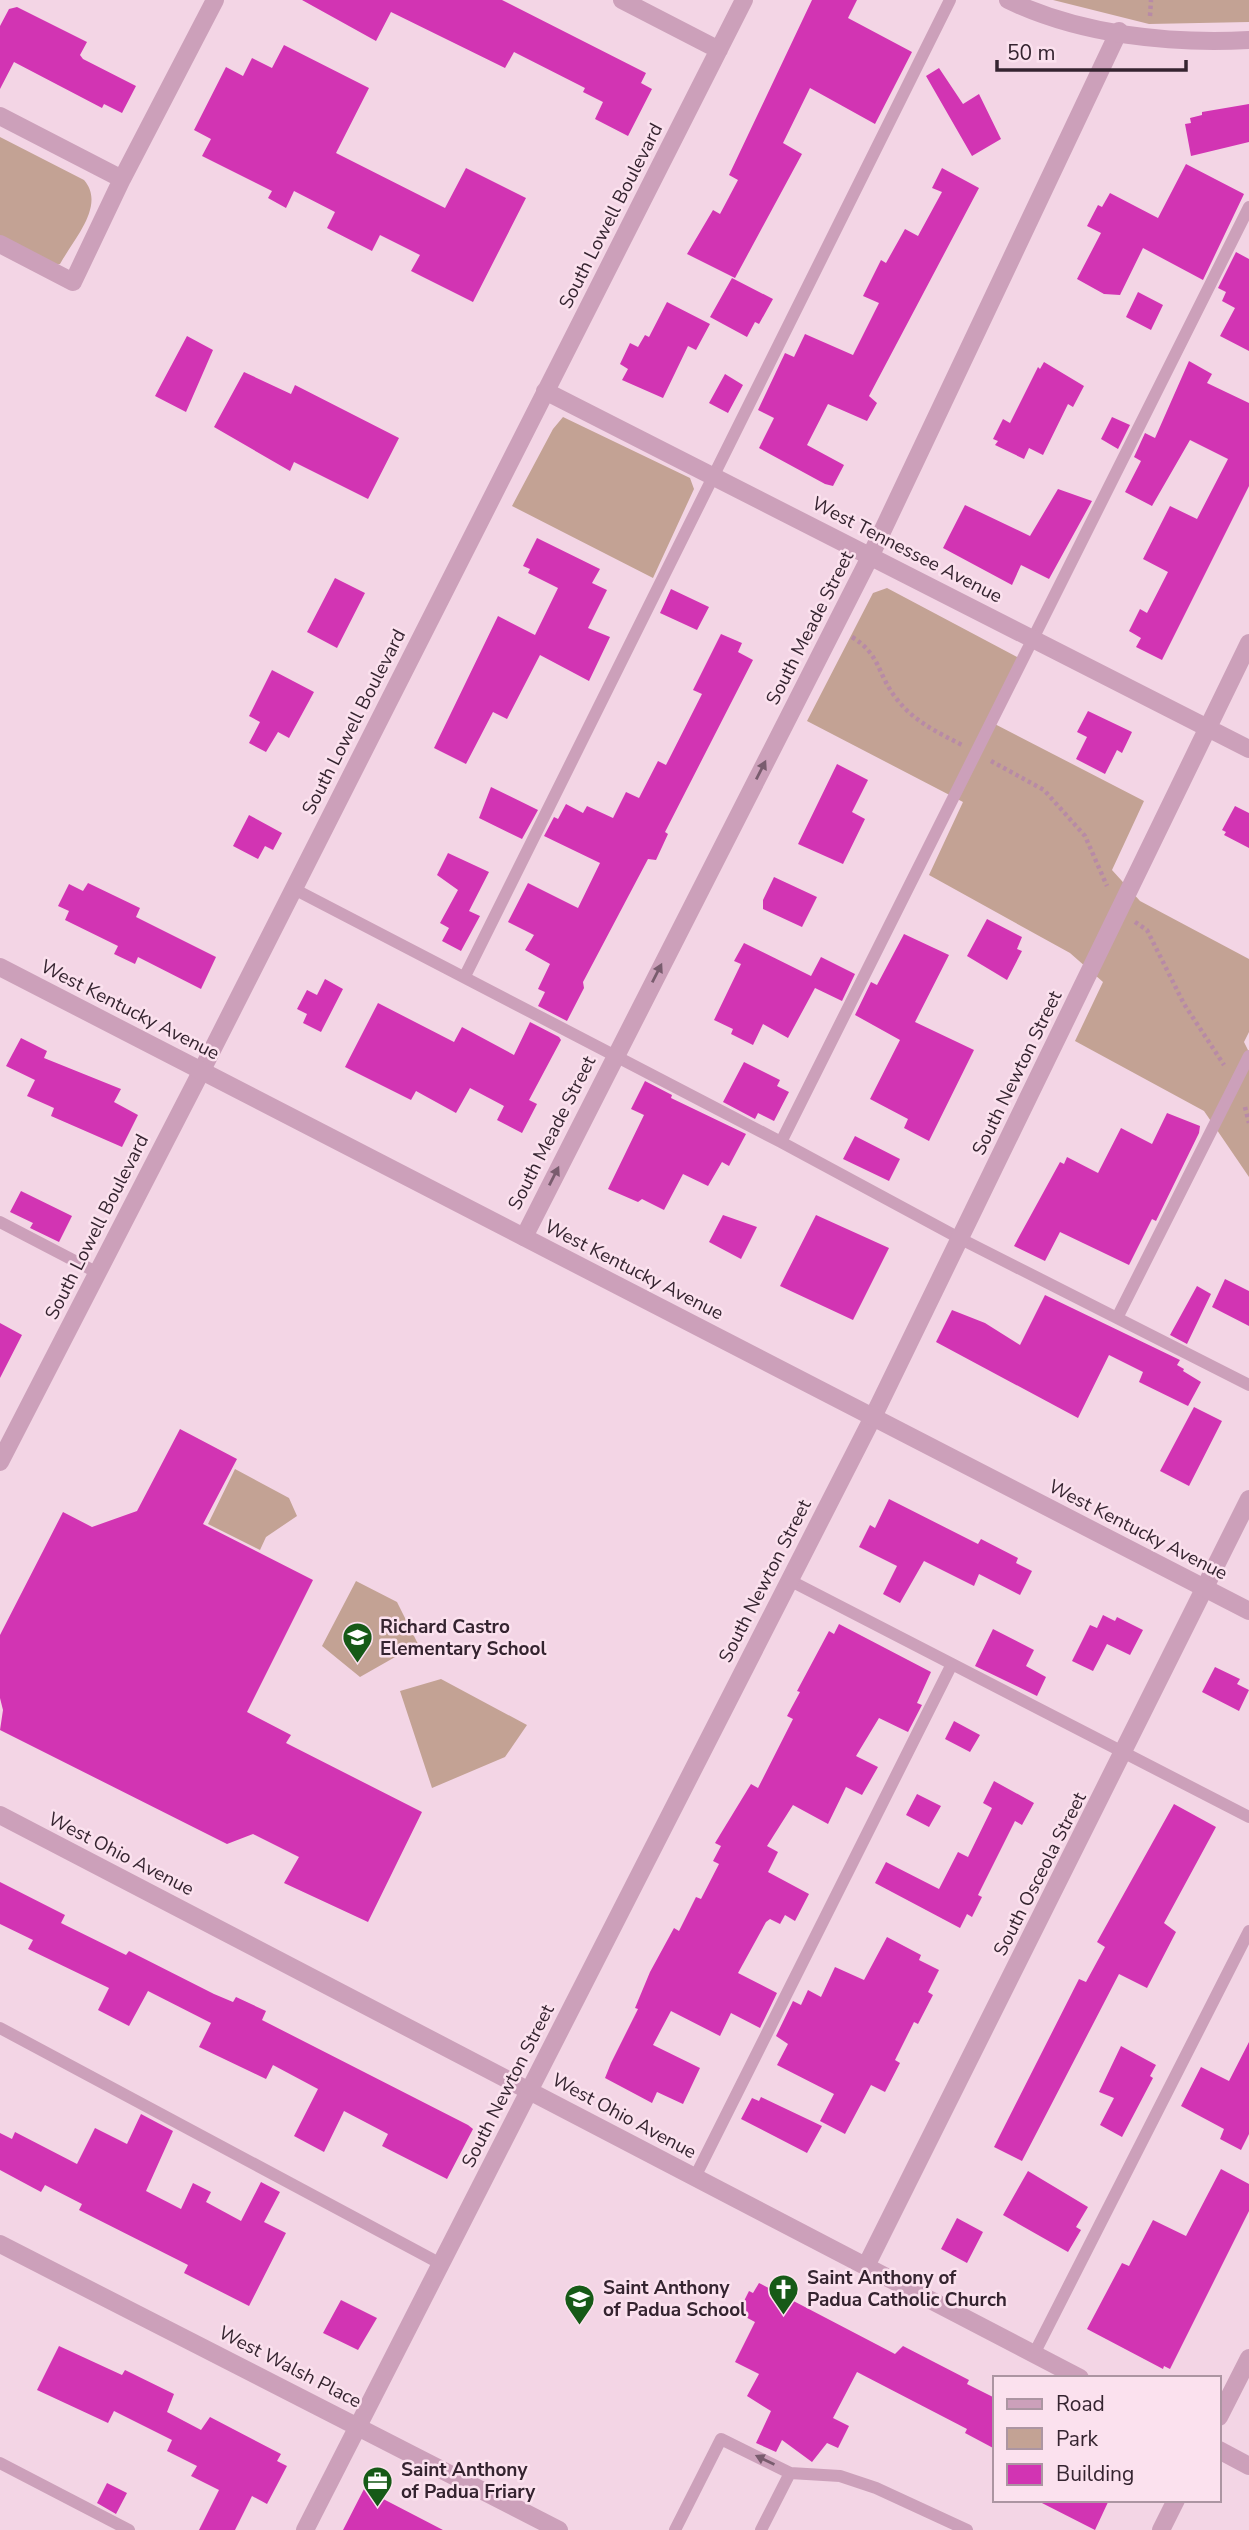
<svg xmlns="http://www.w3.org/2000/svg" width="1249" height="2530" font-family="'Nunito Sans',sans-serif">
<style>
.green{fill:#c3a294}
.building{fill:#d234b3}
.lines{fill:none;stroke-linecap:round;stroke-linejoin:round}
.path{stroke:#b88aa6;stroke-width:4.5;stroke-dasharray:3.5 3.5;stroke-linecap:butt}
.service{stroke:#cca0ba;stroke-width:12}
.minor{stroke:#cca0ba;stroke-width:18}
.tertiary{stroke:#cca0ba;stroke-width:18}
.oneway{fill:#795c6e}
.labels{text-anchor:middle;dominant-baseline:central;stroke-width:5;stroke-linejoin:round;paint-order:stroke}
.street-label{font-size:19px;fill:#352430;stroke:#fbe1ee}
.poi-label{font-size:19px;font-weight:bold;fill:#352430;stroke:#fbe1ee;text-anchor:start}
</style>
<rect width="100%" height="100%" fill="#f3d5e5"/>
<path class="green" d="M1053,0H1249V22L1149,24Z
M0,137L84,180C106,205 74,239 60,264L51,266L0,241Z
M563,417L690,478L694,489L653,578L512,506L553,429Z
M887,588L1019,658L987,720L1144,801L1112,870L1140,901L1249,959V1032L1244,1042L1249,1052V1177L1204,1111L1075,1041L1103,982L1070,953L929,875L963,802L807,721L873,593Z
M235,1469L289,1498L297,1516L266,1537L260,1550L208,1524Z
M356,1581L397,1602L418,1644L360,1677L322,1646Z
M441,1679L527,1725L505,1757L432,1788L400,1691Z"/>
<path class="building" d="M302,0H502L646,73L641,83L652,89L628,136L595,119L603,102L583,92L585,88L514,52L505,68L391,12L376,41Z
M812,0H857L848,18L912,52L875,124L810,88L783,143L802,154L735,278L687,254L713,210L720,214L738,180L729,175Z
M17,7L87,42L80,55L83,59L136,86L122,113L104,104L102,108L14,62L0,89V26L9,9Z
M284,45L369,88L336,153L445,208L466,168L526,198L473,302L411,271L420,255L380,235L372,251L327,228L335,212L294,191L286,208L268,198L272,191L202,156L211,139L194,130L226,67L243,76L252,58L272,68Z
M939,68L963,104L979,94L1001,139L972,156L926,76Z
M1249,104V142L1191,156L1185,124L1191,123L1190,118L1202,115V112Z
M1186,164L1244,194L1203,280L1143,248L1120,295L1104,294L1077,279L1101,233L1087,226L1098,205L1102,207L1110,193L1158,218Z
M942,168L979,188L869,396L877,403L867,421L828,404L807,445L844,465L833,486L825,484L759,448L774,418L758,410L785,353L794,357L805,334L853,355L879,303L863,296L881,260L886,263L905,229L918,236L942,192L932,188Z
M1236,252L1249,259V351L1220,336L1235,308L1222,301L1226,292L1218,288Z
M732,278L773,299L759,324L755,322L747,337L710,317Z
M1138,292L1163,305L1151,330L1126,317Z
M667,302L710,324L696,350L688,346L663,398L622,380L628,369L620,364L630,343L638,347L645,335L649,337Z
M187,336L213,350L186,412L155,396Z
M1189,361L1212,374L1207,383L1249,403V486L1162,660L1136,647L1141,638L1129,631L1140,609L1147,613L1168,572L1143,559L1170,506L1197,519L1228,459L1190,440L1152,506L1125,492L1141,461L1134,457L1145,433L1155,438Z
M1044,362L1084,386L1073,407L1068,404L1043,455L1029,448L1024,459L995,445L998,441L993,439L1003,419L1010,423L1038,367L1040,369Z
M244,372L291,394L295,385L399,438L368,499L294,462L290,471L214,427Z
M725,374L743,385L728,413L709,403Z
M1112,417L1130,425L1118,449L1101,439Z
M1058,489L1092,501L1049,579L1021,565L1012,585L943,548L965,505L1030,536Z
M537,538L600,569L592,583L607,590L588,628L610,637L589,681L540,655L507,719L493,712L466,764L434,748L498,616L535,635L558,588L528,573L530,569L523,566Z
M335,578L365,593L337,648L307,632Z
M671,589L709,607L697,630L660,613Z
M721,634L742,643L738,652L753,660L665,832L668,834L656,860L648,859L583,982L584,988L567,1021L538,1006L545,992L538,989L550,964L525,950L534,935L508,922L528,883L578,908L600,863L544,836L554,817L558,819L566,804L583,813L587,806L613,818L626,792L639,798L658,761L666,765L702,694L693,690Z
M272,670L314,692L289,738L278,732L266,752L249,743L260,722L249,716Z
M1088,711L1132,732L1122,753L1117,750L1105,774L1076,759L1087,737L1077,732Z
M837,764L868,780L852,812L865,819L843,864L798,844Z
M491,787L538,810L522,839L479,818Z
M1235,806L1249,813V848L1224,835L1226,832L1222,830Z
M249,815L282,833L273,850L265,846L258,859L233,846Z
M448,853L489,872L469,911L480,916L461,951L442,941L449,928L440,923L458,890L437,875Z
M774,877L817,897L802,927L763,909V900Z
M88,883L140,908L136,917L216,957L201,989L138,957L135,964L114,954L118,946L65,920L69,911L58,906L69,884L83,891Z
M987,919L1022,937L1017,949L1022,951L1007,980L967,956Z
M904,934L949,955L915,1022L974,1050L929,1141L904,1128L908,1119L870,1099L900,1040L855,1015L871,982L877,985Z
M744,943L811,976L821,957L855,974L842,1001L815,988L788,1038L763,1024L753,1045L731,1034L733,1029L714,1020L741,964L734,961Z
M325,979L343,989L321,1032L303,1023L307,1014L297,1009L307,990L317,995Z
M378,1003L454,1042L462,1027L514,1055L530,1022L559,1037L561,1040L529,1100L537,1104L522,1133L497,1120L504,1106L470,1088L456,1113L416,1091L411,1100L345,1067Z
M21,1038L47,1051L44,1058L121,1089L114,1102L138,1115L122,1147L51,1116L54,1108L27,1096L35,1080L6,1066Z
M744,1062L780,1080L777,1086L789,1092L774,1121L758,1113L755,1119L723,1102Z
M645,1081L672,1095L671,1098L746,1134L729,1166L722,1162L708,1186L683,1174L664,1210L642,1199L638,1202L608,1189L644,1115L631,1109Z
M1167,1113L1200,1126L1199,1133L1156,1221L1152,1219L1129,1265L1060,1232L1045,1261L1014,1246L1060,1162L1064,1164L1067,1157L1098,1173L1121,1128L1152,1144Z
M855,1136L900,1159L889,1181L843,1159Z
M21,1191L72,1216L59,1242L30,1228L33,1223L10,1212Z
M723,1215L757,1227L741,1259L709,1242Z
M816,1215L889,1248L853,1320L780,1286Z
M1225,1279L1249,1291V1326L1212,1307Z
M1197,1286L1211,1294L1187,1344L1170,1335Z
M1045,1295L1180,1360L1177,1365L1184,1369L1183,1371L1201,1382L1188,1406L1139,1382L1143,1372L1109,1355L1078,1418L936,1342L952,1310L985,1323L1020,1345Z
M0,1323L22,1335L0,1378Z
M1194,1407L1222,1421L1189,1486L1160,1471Z
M180,1429L237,1459L203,1524L313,1580L247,1712L291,1735L286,1743L422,1812L368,1922L284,1883L299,1857L253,1834L227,1844L0,1730L3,1710L0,1698V1635L63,1512L92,1527L137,1511Z
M889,1499L978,1544L981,1539L1018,1558L1016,1563L1032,1571L1020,1595L979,1574L974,1586L924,1561L900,1603L883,1594L897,1566L859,1547L870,1525L875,1528Z
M1103,1615L1115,1621L1117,1617L1143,1630L1130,1655L1107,1644L1093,1671L1072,1661L1090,1625L1097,1628Z
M839,1624L931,1672L917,1703L922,1705L908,1732L879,1718L856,1756L878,1767L862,1795L846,1787L828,1824L793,1805L767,1846L778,1852L768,1872L809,1894L795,1921L785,1915L780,1924L770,1919L766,1922L738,1973L777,1993L760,2028L731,2013L720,2036L671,2011L653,2045L700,2068L683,2104L657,2092L652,2103L605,2078L611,2063L638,2009L635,2008L650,1972L674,1928L679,1931L696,1897L701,1899L719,1864L713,1861L721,1846L715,1843L751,1784L758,1788L793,1719L787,1716L800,1692L797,1691L829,1631L834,1634Z
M993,1629L1034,1650L1026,1666L1046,1677L1037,1696L975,1666Z
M1215,1667L1240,1679L1237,1684L1249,1690L1239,1711L1202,1692Z
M954,1721L980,1735L970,1752L945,1739Z
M994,1781L1034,1803L1022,1825L1015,1821L978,1895L982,1897L972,1917L967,1914L960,1928L875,1883L886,1862L939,1889L958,1852L968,1857L992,1808L983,1803Z
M917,1794L941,1806L929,1827L906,1815Z
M1174,1804L1216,1827L1164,1923L1176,1932L1147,1988L1119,1974L1022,2161L994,2147L1079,1979L1086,1982L1105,1947L1097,1942Z
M0,1882L65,1915L61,1923L126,1955L129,1951L214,1994L233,2002L236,1997L266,2011L262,2020L468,2125L473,2129L447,2179L382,2146L388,2134L344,2111L324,2152L294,2136L318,2089L273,2065L266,2079L199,2047L211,2023L148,1991L129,2026L98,2010L109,1988L28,1949L33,1940L0,1924Z
M887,1937L921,1955L919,1960L939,1970L928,1992L933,1995L918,2024L914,2022L895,2060L900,2063L885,2092L871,2085L845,2134L820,2121L834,2094L777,2065L788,2044L776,2036L793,2001L801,2005L808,1990L821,1997L835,1967L864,1980Z
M1249,2042V2134L1241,2150L1220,2139L1224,2129L1181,2106L1201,2067L1229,2081Z
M1121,2046L1156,2065L1150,2076L1153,2078L1122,2137L1100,2125L1114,2098L1099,2092Z
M761,2097L822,2126L807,2153L741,2119L752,2098L759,2101Z
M141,2114L173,2131L146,2191L181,2209L193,2183L211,2192L206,2202L241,2221L261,2182L280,2192L264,2222L286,2233L249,2306L184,2273L188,2265L79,2210L82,2204L45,2185L41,2192L0,2170V2133L12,2139L15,2132L77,2164L95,2128L127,2144Z
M1221,2169L1249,2184V2211L1170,2369L1164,2366L1163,2369L1087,2329L1122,2263L1129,2266L1153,2220L1186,2236Z
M1028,2171L1088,2207L1076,2227L1081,2230L1068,2252L1003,2215Z
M957,2218L983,2232L967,2263L941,2249Z
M759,2283L895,2354L903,2346L969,2380L967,2384L995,2398V2449L965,2433L967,2429L857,2372L833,2418L849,2426L838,2448L827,2443L812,2462L782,2440L776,2452L756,2443L771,2411L747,2396L759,2374L735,2362L755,2322L738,2313L749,2291L753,2293Z
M341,2300L377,2318L358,2350L323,2333Z
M59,2346L122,2375L125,2370L174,2394L167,2412L201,2430L210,2417L281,2454L277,2461L287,2466L267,2504L252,2496L235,2530H199L219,2490L191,2476L197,2466L167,2451L172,2440L114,2411L108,2423L37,2390Z
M107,2483L127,2493L116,2514L97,2503Z
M364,2489L443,2530H343Z
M1036,2500H1109L1095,2530Z"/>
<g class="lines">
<path class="path" d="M1150,16L1151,0
M852,637C881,655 877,674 896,698C913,721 937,732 962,745
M991,761L1044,790L1085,836L1107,886
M1135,922L1147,930L1184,1004L1224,1065
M1245,1107L1249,1123"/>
<path class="service" d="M294,889L781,1142L1249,207
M465,976L950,0
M781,1142L959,1238L1249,1385
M0,1222L98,1273
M1118,1316L1249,1056
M789,1580L1249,1817
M0,2028L441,2264
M695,2177L952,1664
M1034,2354L1249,1931
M0,2463L129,2530
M790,2473L840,2476L876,2488L967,2530
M675,2530L721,2439L790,2473L761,2530"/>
<path class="minor" d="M622,0L719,50
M0,116L122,179
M0,244L73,282L122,179L215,0
M545,391L1249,749
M524,1237L871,555L1119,31
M0,1462L202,1070L744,0
M0,1815L1080,2378
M0,2244L559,2530
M866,2266L1249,1499
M1219,2450L1249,2466
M305,2530L873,1417L1249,643"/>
<path class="tertiary" d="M1008,0C1081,35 1169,44 1249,40
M0,967L1249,1611
M1219,2417L1249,2358
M1161,2530L1176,2500"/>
</g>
<defs><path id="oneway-solid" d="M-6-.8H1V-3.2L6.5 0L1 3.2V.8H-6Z" transform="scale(1.75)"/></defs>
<g class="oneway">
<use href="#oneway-solid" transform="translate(761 770) rotate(-63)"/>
<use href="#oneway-solid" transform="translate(657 973) rotate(-63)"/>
<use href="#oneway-solid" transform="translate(554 1176) rotate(-63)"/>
<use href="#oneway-solid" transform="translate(765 2460) rotate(-154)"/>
</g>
<defs>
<symbol id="school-pin" viewBox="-11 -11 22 30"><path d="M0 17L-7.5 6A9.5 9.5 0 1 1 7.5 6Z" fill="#165a17" stroke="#fbe1ee"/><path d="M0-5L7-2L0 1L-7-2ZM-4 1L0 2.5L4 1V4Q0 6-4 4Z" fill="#fff"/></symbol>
<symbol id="church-pin" viewBox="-11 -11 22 30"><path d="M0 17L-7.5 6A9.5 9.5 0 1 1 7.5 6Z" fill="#165a17" stroke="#fbe1ee"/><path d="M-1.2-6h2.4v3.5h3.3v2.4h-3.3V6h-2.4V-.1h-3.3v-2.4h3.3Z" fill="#fff"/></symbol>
<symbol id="office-pin" viewBox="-11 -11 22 30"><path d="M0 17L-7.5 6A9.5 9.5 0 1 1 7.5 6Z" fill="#165a17" stroke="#fbe1ee"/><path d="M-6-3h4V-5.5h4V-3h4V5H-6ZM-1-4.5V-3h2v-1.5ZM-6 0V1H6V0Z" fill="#fff"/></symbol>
</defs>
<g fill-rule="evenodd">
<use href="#school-pin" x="340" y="1620" width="35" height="47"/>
<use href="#church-pin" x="766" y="2272" width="35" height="47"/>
<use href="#school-pin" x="562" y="2282" width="35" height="47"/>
<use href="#office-pin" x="360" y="2464" width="35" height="47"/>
</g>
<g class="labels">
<g class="street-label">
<text transform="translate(611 216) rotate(-63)">South Lowell Boulevard</text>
<text transform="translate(907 550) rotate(27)">West Tennessee Avenue</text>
<text transform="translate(810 628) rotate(-63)">South Meade Street</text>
<text transform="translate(354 722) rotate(-63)">South Lowell Boulevard</text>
<text transform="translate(130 1010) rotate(27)">West Kentucky Avenue</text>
<text transform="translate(1017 1073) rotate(-64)">South Newton Street</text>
<text transform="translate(552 1133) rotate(-63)">South Meade Street</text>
<text transform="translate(97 1227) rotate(-63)">South Lowell Boulevard</text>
<text transform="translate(634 1270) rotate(27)">West Kentucky Avenue</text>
<text transform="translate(1138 1530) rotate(27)">West Kentucky Avenue</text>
<text transform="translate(765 1581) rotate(-63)">South Newton Street</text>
<text transform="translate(121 1854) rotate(27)">West Ohio Avenue</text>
<text transform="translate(1040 1874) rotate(-63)">South Osceola Street</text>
<text transform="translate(508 2086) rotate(-63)">South Newton Street</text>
<text transform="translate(624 2116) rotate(28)">West Ohio Avenue</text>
<text transform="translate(290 2367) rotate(27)">West Walsh Place</text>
</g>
<g class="poi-label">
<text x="380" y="1627">Richard Castro<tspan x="380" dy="22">Elementary School</tspan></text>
<text x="807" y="2278">Saint Anthony of<tspan x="807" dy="22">Padua Catholic Church</tspan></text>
<text x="603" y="2288">Saint Anthony<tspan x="603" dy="22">of Padua School</tspan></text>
<text x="401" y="2470">Saint Anthony<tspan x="401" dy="22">of Padua Friary</tspan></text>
</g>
</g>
<rect x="993" y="2376" width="228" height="126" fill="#fbe1ee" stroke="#ac95a2" stroke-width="2"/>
<rect x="1007" y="2399" width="35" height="10" fill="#cca0ba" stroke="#ac95a2" stroke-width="2"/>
<text x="1056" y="2411" font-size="21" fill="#352430">Road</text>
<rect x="1007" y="2428" width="35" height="21" fill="#c3a294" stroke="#ac95a2" stroke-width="2"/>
<text x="1056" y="2446" font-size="21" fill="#352430">Park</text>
<rect x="1007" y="2464" width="35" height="21" fill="#d234b3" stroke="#ac95a2" stroke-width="2"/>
<text x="1056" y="2481" font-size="21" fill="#352430">Building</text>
<path d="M997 60v10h189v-10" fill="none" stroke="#352430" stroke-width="3.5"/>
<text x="1007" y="60" font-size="21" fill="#352430" stroke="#fbe1ee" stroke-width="5" paint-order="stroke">50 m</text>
</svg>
